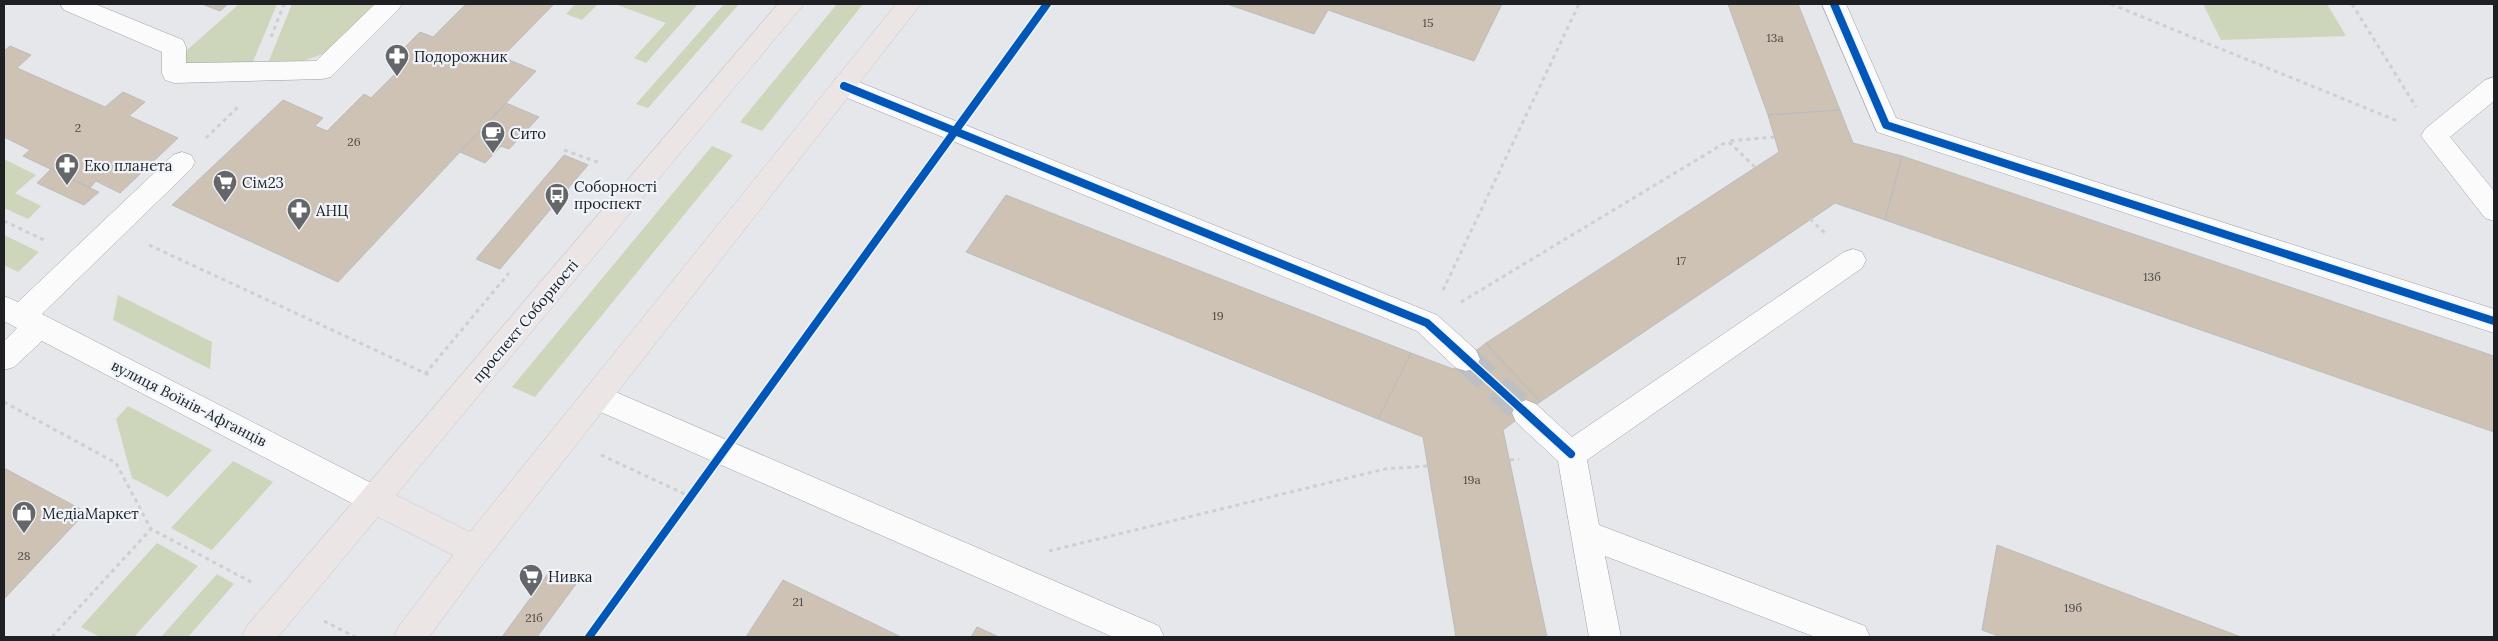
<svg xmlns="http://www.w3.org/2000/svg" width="2498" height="641" font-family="Lora,serif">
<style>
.green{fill:#cdd6ba}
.building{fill:#cec2b4;stroke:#bcbcbd}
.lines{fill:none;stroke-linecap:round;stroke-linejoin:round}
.minor-tunnel{stroke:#bdbfc2;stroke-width:28;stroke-dasharray:28 14;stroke-linecap:butt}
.minor-casing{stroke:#9fa1a4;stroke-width:1}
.major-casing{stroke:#c4c5c8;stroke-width:1}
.path{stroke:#cfcfd0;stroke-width:3;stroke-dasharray:4 4;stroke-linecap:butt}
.minor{fill:#fbfbfc;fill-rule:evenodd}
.major{fill:#ece5e6;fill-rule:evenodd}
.cycleway-casing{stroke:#eff4fb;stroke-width:11}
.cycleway{stroke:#0057b8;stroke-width:8}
.labels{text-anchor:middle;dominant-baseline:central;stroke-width:4.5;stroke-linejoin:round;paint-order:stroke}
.number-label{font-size:12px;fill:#4b4847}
.poi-label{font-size:15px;fill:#1f2023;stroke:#eff4fb;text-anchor:start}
.street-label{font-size:15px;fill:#1f2023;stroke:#eff4fb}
</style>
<rect width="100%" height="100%" fill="#e5e7ea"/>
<path class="green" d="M239,4H277L252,64L187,66L185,52Z
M292,4H379L329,52L300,62L268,63Z
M575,4H598L582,20L566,14Z
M615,4H698L646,63L634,58L666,23Z
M724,4H739L648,108L636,104Z
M837,4H863L762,131L740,122Z
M2203,4H2327L2346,36L2221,40Z
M712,146L733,155L535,397L512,387Z
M4,159L36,175L15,193L41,206L28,219L4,208Z
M4,235L39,252L18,272L4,265Z
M118,295L212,342L210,369L113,320Z
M128,406L212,450L168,497L132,478L116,419Z
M233,461L273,482L212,550L171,528Z
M157,543L198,566L134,637H100L81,627Z
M217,574L234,584L188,637H161Z"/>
<path class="building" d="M202,4H228L220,11Z
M466,4H554L502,57L536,71L338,282L172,205L283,100L323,118L315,126L327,131L364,94L371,98L410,59L398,54L420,32L433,37Z
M1227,4H1502L1474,61L1328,10L1314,34Z
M1728,4H1798L1840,110L1768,115Z
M10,46L31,55L17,68L105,107L123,92L145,102L129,116L178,138L120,193L96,181L90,188L23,156L30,150L4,137V51Z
M506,103L539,117L509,149L501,146L485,163L460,152Z
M1840,110L1853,143L1902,156L1885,220L1835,203L1540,402L1486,343L1779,152L1768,115Z
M564,155L588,165L500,269L476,259Z
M1902,156L2494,356V432L1885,220Z
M51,169L90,188L99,192L84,205L37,183Z
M1006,195L1059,216L1411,353L1378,419L966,252Z
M1486,343L1540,402L1503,430L1547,637H1456L1423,437L1378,419L1411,353L1453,369Z
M4,468L86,512L4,599Z
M1997,545L2100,584L2241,637H2001L1982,630Z
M550,571L576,584L537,637H502Z
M783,580L868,621L901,637H746Z
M977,627L999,637H971Z"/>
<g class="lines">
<path class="minor-tunnel" d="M1466,359L1526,413"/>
<defs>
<path id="minor" d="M60,4H95L183,40L186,47V63L316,61L375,4H402L398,10L331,77L322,79L174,83L165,80L162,73V52L64,10Z
M1822,4H1846L1896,118L2494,309V333L1877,132Z
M844,76L1437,315L1476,350L1480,359L1476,368L1466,371L1456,368L1417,331L835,93L832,86L835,79Z
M2494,77V101L2450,137L2494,191V221L2485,218L2421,136L2425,129L2485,80Z
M182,152L191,155L195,162L191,169L42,314L383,489L388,499L383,509L373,513L363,509L42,341L14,367L4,370V341L17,328L4,321V296L18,302L173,155Z
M1853,249L1862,252L1866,260L1862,268L1587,460L1599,525L1865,626L1870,637H1815L1605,556L1621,637H1589L1558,461L1516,422L1512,413L1516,404L1526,400L1536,404L1572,437L1844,252Z
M597,384L1159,626L1164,637H1113L587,406L583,397L587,388Z"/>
<path id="major" d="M778,4H804L396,495L470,532L896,4H921L486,560L429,637H394L399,626L453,555L378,517L278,637H242L247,626Z"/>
</defs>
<use href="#minor" class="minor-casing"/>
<use href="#major" class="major-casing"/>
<path class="path" d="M2111,4L2400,122
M2352,4L2416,107
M271,37L284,4
M206,138L239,106
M564,150L600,163
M1755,167L1728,141L1774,137
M1810,219L1826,234
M4,221L46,241
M149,245L429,375
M1443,290L1579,4
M1461,302L1728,141
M425,374L509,273
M4,402L116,463L151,529
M601,455L689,496
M1510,460L1519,459
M1049,551L1385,469L1427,466
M324,621L355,637
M52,637L151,529L253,583"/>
<use href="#minor" class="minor"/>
<use href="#major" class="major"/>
<defs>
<path id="cycleway" d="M1834,4L1886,125L2494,321
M844,86L1427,323L1571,454
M589,637L1047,4"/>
</defs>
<use href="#cycleway" class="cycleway-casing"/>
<use href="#cycleway" class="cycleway"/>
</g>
<defs>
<symbol id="pharmacy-pin" viewBox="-11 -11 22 30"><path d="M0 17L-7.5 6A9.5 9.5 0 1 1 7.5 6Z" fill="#646669" stroke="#eff4fb"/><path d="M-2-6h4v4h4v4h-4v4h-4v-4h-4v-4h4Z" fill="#fff"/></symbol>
<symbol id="cafe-pin" viewBox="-11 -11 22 30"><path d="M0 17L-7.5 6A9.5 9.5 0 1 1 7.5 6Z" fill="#646669" stroke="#eff4fb"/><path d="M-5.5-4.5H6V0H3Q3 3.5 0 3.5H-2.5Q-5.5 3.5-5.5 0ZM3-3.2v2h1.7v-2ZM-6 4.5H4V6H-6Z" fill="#fff"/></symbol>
<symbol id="supermarket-pin" viewBox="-11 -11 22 30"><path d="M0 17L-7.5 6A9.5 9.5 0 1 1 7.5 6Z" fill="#646669" stroke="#eff4fb"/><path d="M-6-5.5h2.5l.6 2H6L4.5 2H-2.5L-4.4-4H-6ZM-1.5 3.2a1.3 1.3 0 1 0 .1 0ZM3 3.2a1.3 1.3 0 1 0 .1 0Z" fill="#fff"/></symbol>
<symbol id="bus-pin" viewBox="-11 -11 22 30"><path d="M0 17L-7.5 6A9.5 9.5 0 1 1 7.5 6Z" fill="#646669" stroke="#eff4fb"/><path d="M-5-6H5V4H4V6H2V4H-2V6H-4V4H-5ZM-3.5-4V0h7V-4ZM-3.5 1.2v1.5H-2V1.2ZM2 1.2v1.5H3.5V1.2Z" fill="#fff"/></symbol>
<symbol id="shop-pin" viewBox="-11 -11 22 30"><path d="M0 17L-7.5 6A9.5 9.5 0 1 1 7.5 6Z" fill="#646669" stroke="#eff4fb"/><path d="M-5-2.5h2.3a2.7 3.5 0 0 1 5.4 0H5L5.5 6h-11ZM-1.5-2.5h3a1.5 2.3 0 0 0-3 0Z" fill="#fff"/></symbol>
</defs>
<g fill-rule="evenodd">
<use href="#pharmacy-pin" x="383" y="42" width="28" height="38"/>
<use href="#cafe-pin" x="479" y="119" width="28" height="38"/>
<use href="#pharmacy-pin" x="53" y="151" width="28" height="38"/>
<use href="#supermarket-pin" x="211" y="168" width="28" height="38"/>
<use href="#bus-pin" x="543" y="181" width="28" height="38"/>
<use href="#pharmacy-pin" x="285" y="196" width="28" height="38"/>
<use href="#shop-pin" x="10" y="499" width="28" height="38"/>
<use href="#supermarket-pin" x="517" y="562" width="28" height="38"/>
</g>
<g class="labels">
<g class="number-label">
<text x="1428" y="22">15</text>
<text x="1775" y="37">13а</text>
<text x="78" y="127">2</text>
<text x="354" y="141">26</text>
<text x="1681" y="260">17</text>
<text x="2152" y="276">13б</text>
<text x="1218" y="315">19</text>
<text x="1472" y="479">19а</text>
<text x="24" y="555">28</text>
<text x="798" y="601">21</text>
<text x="2073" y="607">19б</text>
<text x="534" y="617">21б</text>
</g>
<g class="poi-label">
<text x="414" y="56">Подорожник</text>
<text x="510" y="133">Сито</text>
<text x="84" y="165">Еко планета</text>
<text x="242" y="182">Сім23</text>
<text x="574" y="186">Соборності<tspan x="574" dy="17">проспект</tspan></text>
<text x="316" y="210">АНЦ</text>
<text x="42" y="513">МедіаМаркет</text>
<text x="548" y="576">Нивка</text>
</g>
<g class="street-label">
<text transform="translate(525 321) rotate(-50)">проспект Соборності</text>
<text transform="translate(189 403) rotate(27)">вулиця Воїнів-Афганців</text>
</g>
</g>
<rect width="2498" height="641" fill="none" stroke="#1f2023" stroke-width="10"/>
</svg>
